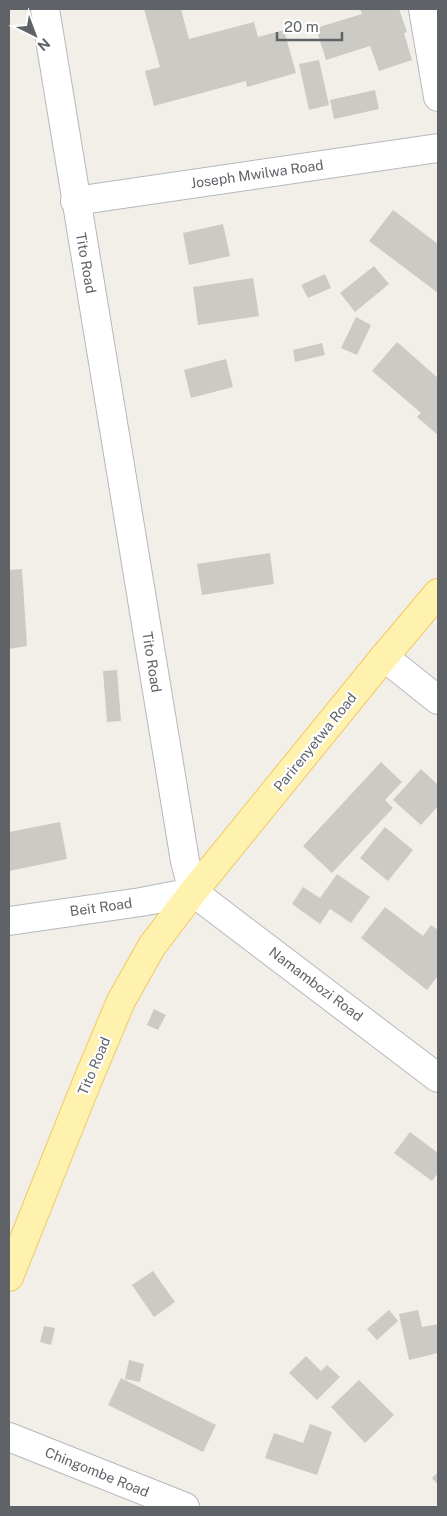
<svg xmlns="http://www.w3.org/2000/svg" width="447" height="1516" font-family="'Public Sans',sans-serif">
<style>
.building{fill:#cccac5}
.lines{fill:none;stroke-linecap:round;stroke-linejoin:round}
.minor-casing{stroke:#b5b8bc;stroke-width:30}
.major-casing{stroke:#f2c960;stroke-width:30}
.minor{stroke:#fff;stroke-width:28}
.major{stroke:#fff2af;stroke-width:28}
.labels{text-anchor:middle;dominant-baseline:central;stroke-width:4.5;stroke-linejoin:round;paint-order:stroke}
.street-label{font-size:14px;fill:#5f6368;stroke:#fff}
</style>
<rect width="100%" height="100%" fill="#f1efe8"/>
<path class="building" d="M144,9H181L189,39L254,22L258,37L284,30L296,73L247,87L246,81L154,106L145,71L160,67Z
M360,9H399L407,32L404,33L412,60L379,71L370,46L326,60L316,28L362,14Z
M319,60L329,105L309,110L299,64Z
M375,90L379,109L334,119L330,100Z
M393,210L438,244V293L369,241Z
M223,224L230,256L189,265L183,233Z
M374,266L389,284L355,312L340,293Z
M325,274L331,288L308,298L301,285Z
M253,278L259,316L198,325L193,287Z
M356,317L371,325L357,355L341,348Z
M397,342L438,378V435L417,417L421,413L372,371Z
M322,343L325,355L295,362L293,350Z
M226,359L233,387L191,398L184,370Z
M270,553L274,584L202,595L197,564Z
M22,569L27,646L9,649V570Z
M117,670L121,721L107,722L103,671Z
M381,762L402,782L385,800L393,808L332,873L303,846Z
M421,769L438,785V806L421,825L393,800Z
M60,822L67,859L9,871V832Z
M385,827L413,850L388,881L360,858Z
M337,874L370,897L351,923L330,909L320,924L292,904L303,887L320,898Z
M385,907L423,936L431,925L438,930V976L427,990L361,938Z
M154,1009L166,1015L158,1030L147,1025Z
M410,1132L438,1153V1173L432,1181L394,1153Z
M153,1271L175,1302L154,1317L132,1285Z
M389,1310L398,1321L377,1340L367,1329Z
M418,1310L422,1327L438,1324V1353L409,1360L399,1314Z
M44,1326L55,1328L51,1345L40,1342Z
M306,1356L321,1371L327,1365L340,1377L317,1400L289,1373Z
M129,1360L144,1364L140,1382L125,1379Z
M121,1378L216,1425L203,1452L108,1405Z
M359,1380L394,1415L365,1443L331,1407Z
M310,1424L332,1432L317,1475L265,1458L274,1433L303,1443Z
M438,1472V1485L432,1478Z"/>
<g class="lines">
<defs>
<path id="minor" d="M45,9L185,861L193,892
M423,9L438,97
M75,201L438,148
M384,657L438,700
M193,892L438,1078
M9,921L141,902L193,892
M9,1437L185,1507"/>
<path id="major" d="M9,1277L87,1082L121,1001L152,946L193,892L384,657L438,593"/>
</defs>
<use href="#minor" class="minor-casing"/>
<use href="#major" class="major-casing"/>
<use href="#minor" class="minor"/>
<use href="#major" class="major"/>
</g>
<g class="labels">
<g class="street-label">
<text transform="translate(257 174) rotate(-8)">Joseph Mwilwa Road</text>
<text transform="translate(86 263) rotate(80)">Tito Road</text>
<text transform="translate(152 662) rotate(81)">Tito Road</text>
<text transform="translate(315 742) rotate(-51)">Parirenyetwa Road</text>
<text transform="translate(101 907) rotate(-8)">Beit Road</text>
<text transform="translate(316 984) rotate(37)">Namambozi Road</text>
<text transform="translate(94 1066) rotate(-67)">Tito Road</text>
<text transform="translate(97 1472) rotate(22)">Chingombe Road</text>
</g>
</g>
<rect width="447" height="1516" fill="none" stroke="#5f6368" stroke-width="20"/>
<g transform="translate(35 35) rotate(138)" stroke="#ffffff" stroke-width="4" paint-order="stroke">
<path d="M0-4L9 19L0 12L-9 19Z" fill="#5f6368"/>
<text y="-8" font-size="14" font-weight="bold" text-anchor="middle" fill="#5f6368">N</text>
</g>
<path d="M277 32v8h65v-8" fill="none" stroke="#5f6368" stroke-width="2.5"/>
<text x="284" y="32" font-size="15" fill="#5f6368" stroke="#ffffff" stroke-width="4" paint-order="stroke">20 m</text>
</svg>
